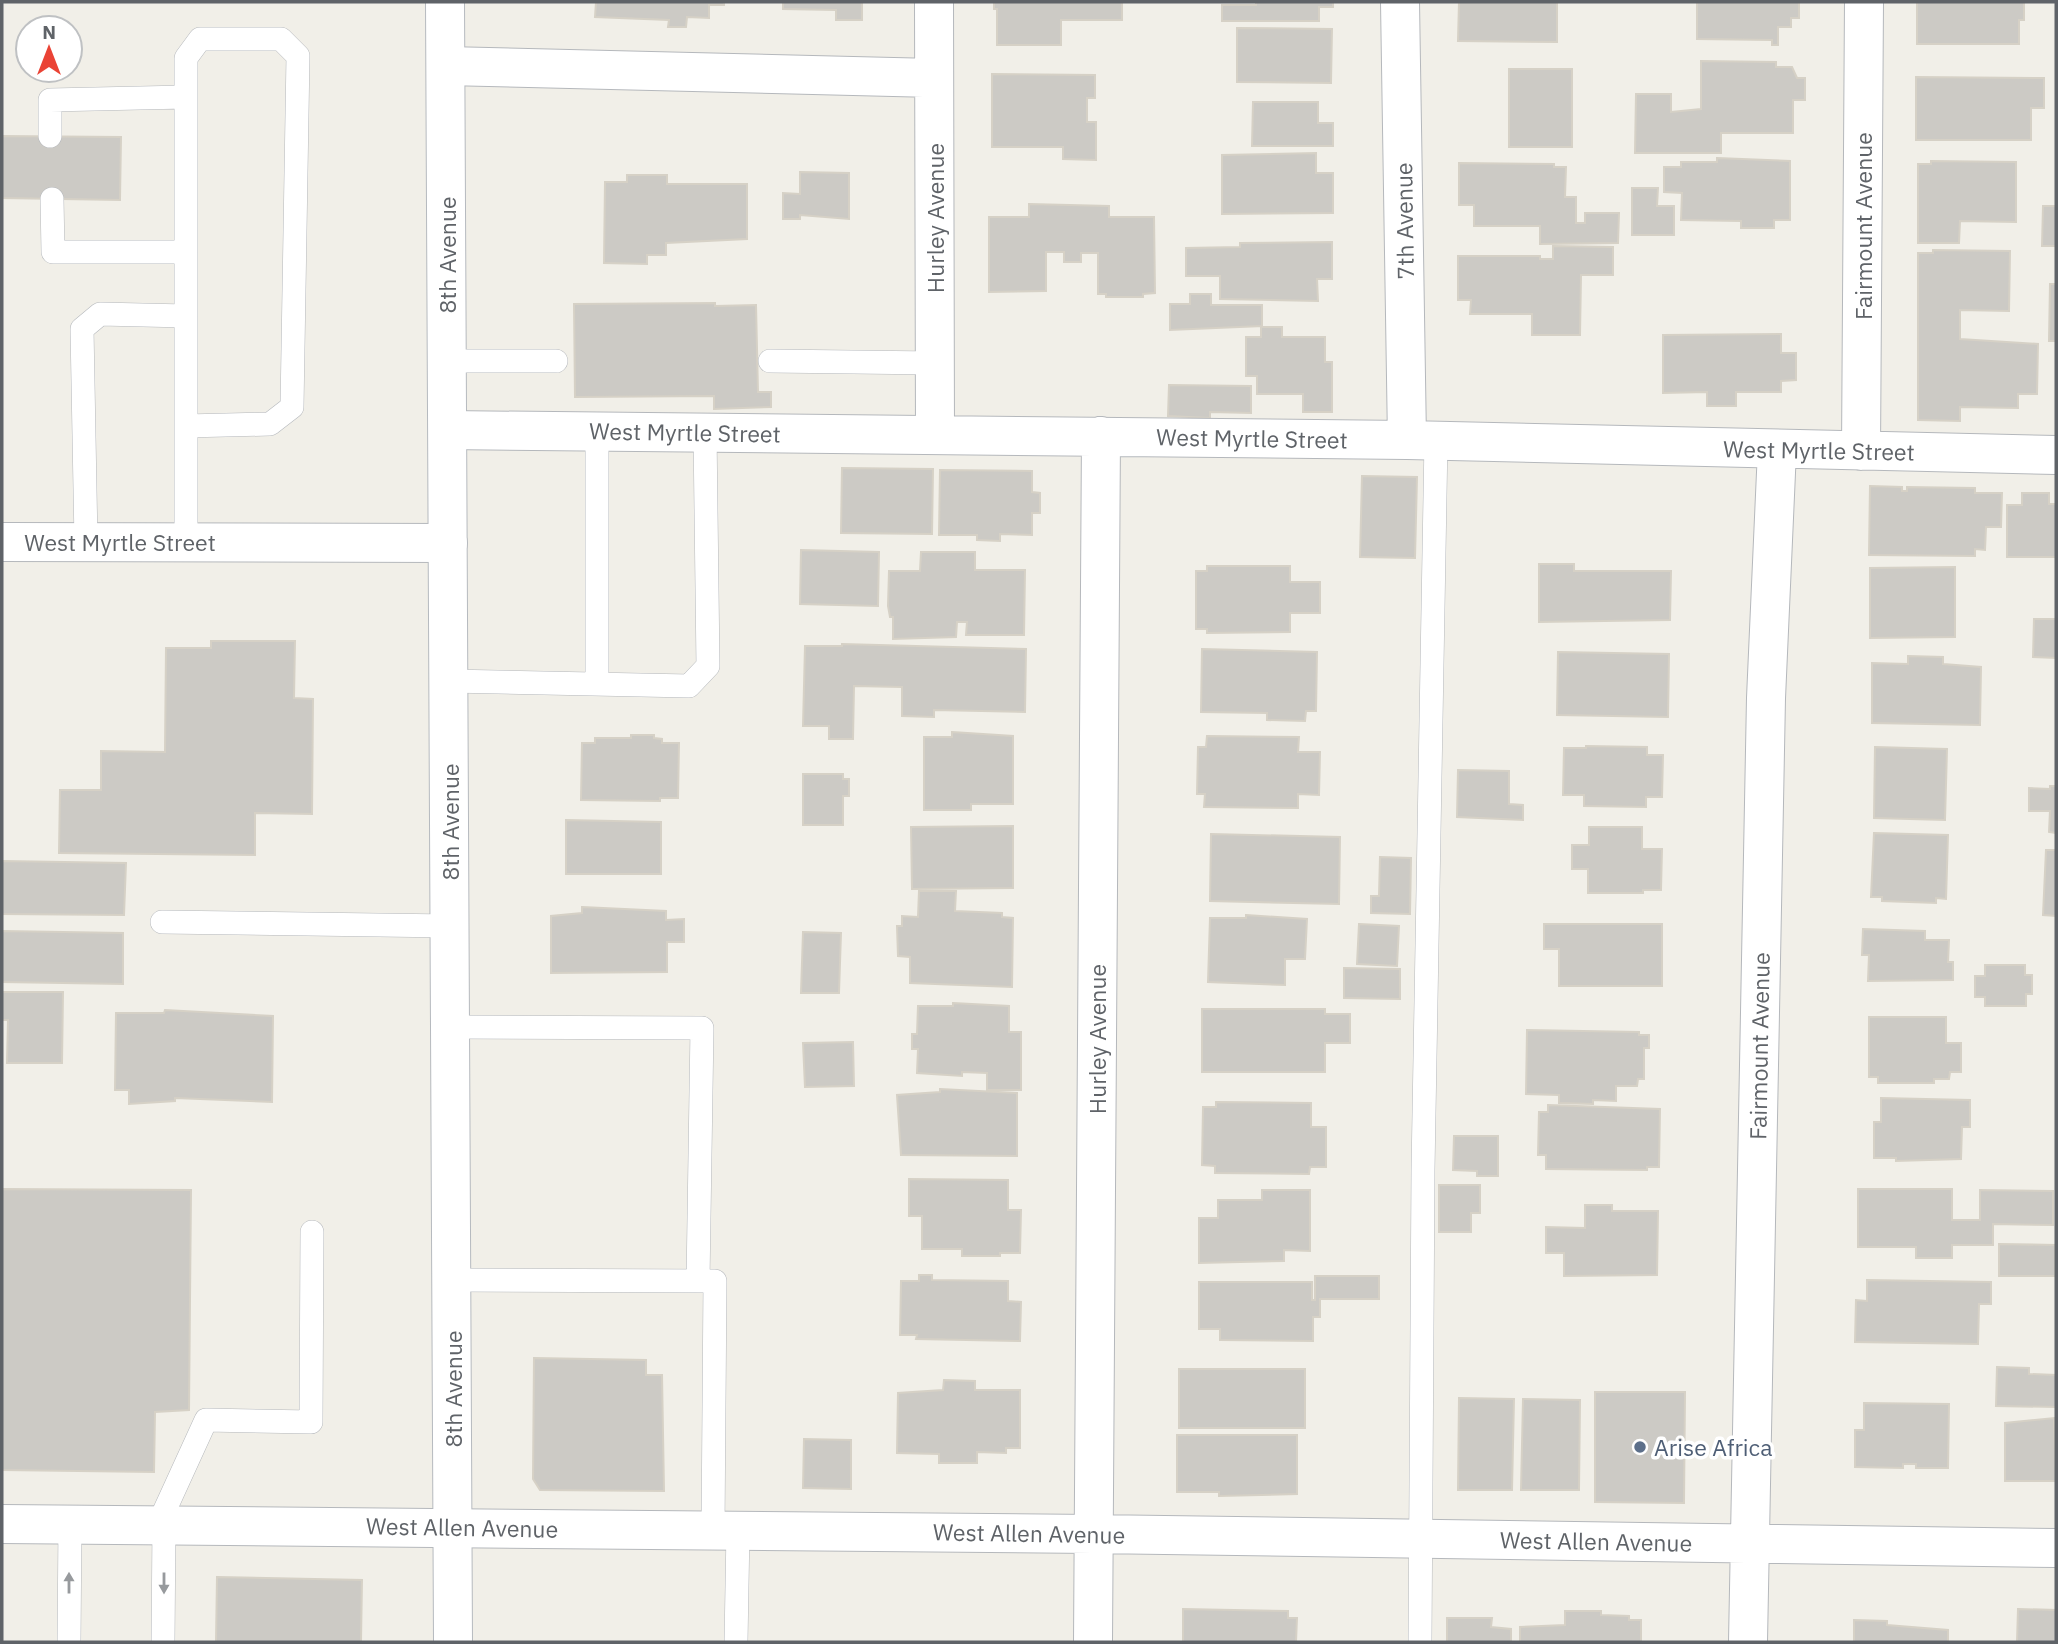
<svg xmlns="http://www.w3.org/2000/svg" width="2058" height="1644" font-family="'IBM Plex Sans',sans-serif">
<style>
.building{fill:#cccac5;stroke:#d6d1c6;stroke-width:2}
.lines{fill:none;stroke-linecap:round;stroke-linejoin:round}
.lane-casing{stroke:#b5b8bc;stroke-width:24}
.street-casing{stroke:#b5b8bc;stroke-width:40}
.secondary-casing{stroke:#b6babf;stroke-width:40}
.lane{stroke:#fff;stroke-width:23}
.street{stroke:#fff;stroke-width:38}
.secondary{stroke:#fff;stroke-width:38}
.oneway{fill:#979a9d}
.service-dot{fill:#5c6f8a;stroke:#fff;stroke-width:2.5}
.labels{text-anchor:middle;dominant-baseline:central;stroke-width:7;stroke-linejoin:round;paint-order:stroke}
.street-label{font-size:23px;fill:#5f6368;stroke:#fff}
.service-label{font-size:23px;fill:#4e5e75;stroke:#fff;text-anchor:start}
</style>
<rect width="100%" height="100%" fill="#f1efe8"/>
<path class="building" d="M596,2H724V5H709V18L687,17L686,27H668L669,20L595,17Z
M783,2H862V20H836V10L783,9Z
M994,2H1122V20H1061V45H997V9H994Z
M1256,2H1333V7H1319V21H1222V5H1256Z
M1459,2H1557V42L1458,41Z
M1697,2H1799V18H1791V27H1778V45H1772V40L1697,39Z
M1917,2H2024V20H2019V44H1917Z
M1237,28L1332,29L1331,83L1237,82Z
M1701,61L1776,62V67H1792L1797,78H1805V100H1793V133H1721V153H1635L1636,94H1671V112L1701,109Z
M1509,69H1572V147H1509Z
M992,74L1095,75V98H1087V122H1096V160L1063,159V147H992Z
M1916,77L2044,78V108H2031V140H1916Z
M1253,102H1318V123H1333V146H1252Z
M2,136L121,137L120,200L2,198Z
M1316,153V173H1333V213L1222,214V155Z
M1717,158L1790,161V220H1774V228H1741V221L1681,220L1682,193L1664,192V167H1681V162H1717Z
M1931,161L2016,162V222L1960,221L1959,243H1918V164H1931Z
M1459,163L1554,164V167H1566L1565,197H1576V223H1585V213H1619L1618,243L1540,244V226H1474V205H1459Z
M800,172L849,173V219L800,215V219H783V193L800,194Z
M627,175H667V184H747V239L666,243V255H647V264L604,263L605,182H627Z
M1632,188H1658L1657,206H1674V235H1632Z
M1029,204L1109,206V217H1154L1155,293L1143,294V297H1106V294H1098V253H1081V262H1064V252H1046V291L989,292V217H1029Z
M2043,206H2056V246H2042Z
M1332,242V279H1317L1318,301L1220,299V276H1186V248L1240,247V243Z
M1553,246L1613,247V275H1581L1580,335H1532V314H1470L1471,300H1458V256H1540V259H1553Z
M1933,250L2010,251L2009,311L1960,310V339L2038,344L2037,394H2018V408L1960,407V421L1918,420V253H1933Z
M2050,284H2056V341H2049Z
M1190,294H1211V305H1262V326L1170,330V304H1190Z
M715,303V306L756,305L758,392H771V407L714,409V396L575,397L574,304Z
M1261,327H1282V337H1325V362H1332V412H1303V394H1257V376H1246V337H1261Z
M1781,334V353H1796V380L1781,381V392H1736V406H1707V392L1663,393V335Z
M1169,385L1251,386V413L1210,412V418L1168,416Z
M842,468L933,469L932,534L841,533Z
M940,470L1032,471V492L1040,493V513H1032V535L1000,534V541L977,540V535H939Z
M1362,476L1417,477L1415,558L1360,557Z
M1870,486L1902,487V491H1907V487L1975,488V493H2002L2001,527H1986L1985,550L1975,549V556L1869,555Z
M2022,493H2049V504H2056V557H2007V505H2022Z
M801,550L879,552L878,606L800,604Z
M921,552H975V570H1025L1024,635H966L967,622H957L956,637L893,639V617H890L888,606L889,571H920Z
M1539,564H1574V571H1671L1670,620L1539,622Z
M1207,566H1290V582H1320V613H1290V632L1207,633V629H1196V571H1207Z
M1955,567V637L1870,638V568Z
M2034,619H2056V658L2033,657Z
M211,641H295L294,698L313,699L312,814L255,813V855L59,853L60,790H101V751L165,752L166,648H211Z
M842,644L1026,649L1025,712L934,710V717L902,716V687L854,686L853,739H829V726H803L805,646H842Z
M1202,649L1317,652L1316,711H1306L1305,721L1267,720V713L1201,712Z
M1558,652L1669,654L1668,717L1557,715Z
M1908,656L1943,657V664L1981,667L1980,725L1872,723V663L1908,664Z
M952,732L1013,736V804H971V810H924V737H952Z
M631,735H654V738L662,739V743H679L678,798H660V801L581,800L582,743H595V738H631Z
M1207,736L1299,737L1298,752H1320L1319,795L1298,794V808L1204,807L1205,794H1197L1198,747H1206Z
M1586,746L1647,747V755H1663L1662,797H1646V807L1584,806V795H1563L1564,748H1586Z
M1875,747L1947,749L1945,820L1874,818Z
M1458,770L1509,771V804L1523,805V820L1457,817Z
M803,774H843V779H849V796H843V825H803Z
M2050,786H2056V833L2049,832L2050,811H2029V788L2050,789Z
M566,820L661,822V874H566Z
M1013,826V888L912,889L911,827Z
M1589,827H1642V849H1662L1661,890H1643V893H1588V869H1572V845H1589Z
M1874,833L1948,835L1946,899L1936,898V903L1882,901V897H1871Z
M1211,834L1340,837L1339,904L1210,901Z
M2046,850H2056V916L2043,915Z
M1380,857L1411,858L1410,914L1371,913V896H1379Z
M2,861L126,863L124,915L2,914Z
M919,891H956L955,911L1002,913V917L1013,918L1012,987L910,983V957L898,956L897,926H902V916L918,917Z
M582,907L666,911V920L684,919V942H667V972L551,973V916L582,913Z
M1246,915L1307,919L1305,959H1285V985L1208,982L1210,918H1246Z
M1359,924L1399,926L1397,966L1357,964Z
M1544,924H1662V986H1559V949H1544Z
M1863,929L1925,931V940H1949L1948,962H1953V980L1868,981L1869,955H1862Z
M2,931L123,933V984L2,982Z
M803,932L841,933L839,993H801Z
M1985,965H2025V975H2032V994H2026V1006H1985V997H1975V976H1985Z
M1344,968L1400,969V999L1344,998Z
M2,992H63L62,1063H7L8,1020H2Z
M953,1003L1009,1006V1032H1021V1090H987V1073L962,1072V1076L917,1073L918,1049H912V1034H917L918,1006H953Z
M1202,1009H1325V1014H1350V1043H1325V1072H1202Z
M165,1010L273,1016L272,1102L175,1098V1101L129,1104V1090H115L116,1013H164Z
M1869,1017H1946V1043H1961V1072H1950L1949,1079H1934V1083H1878V1077H1869Z
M1527,1030L1639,1032V1035H1649V1048H1644V1079H1638L1637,1086H1616V1101L1593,1100V1104L1559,1103V1095L1526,1094Z
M853,1042L854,1086L805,1087L803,1043Z
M940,1089L1017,1093V1156L901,1155L897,1095L940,1092Z
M1881,1098L1970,1100V1127H1962L1961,1159L1896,1161V1158H1874V1122H1881Z
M1216,1102L1311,1103V1127H1326V1167H1310L1309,1174L1215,1173V1166L1202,1165L1203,1107H1216Z
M1548,1105L1660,1109L1659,1167H1647V1170L1546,1169V1155H1538L1539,1112H1548Z
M1454,1136H1498V1176H1477V1171L1453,1170Z
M909,1179L1008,1180V1210H1021L1020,1253H1000V1256H962V1249H922V1216H909Z
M1439,1185H1480V1213H1471V1232H1439Z
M2,1189L191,1190L189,1410L155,1412L154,1472L2,1470Z
M1858,1189H1952V1220H1980V1190L2053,1191V1225L1993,1224V1245H1952V1258H1916V1247H1858Z
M1262,1190H1310V1251L1284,1250V1261L1199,1263V1218H1218V1200H1262Z
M1585,1205H1612V1211H1658L1657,1275L1564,1276V1253H1546V1227L1585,1228Z
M1999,1244L2055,1245V1276H1999Z
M919,1275H932V1280L1008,1281V1301L1021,1302L1020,1341L916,1339L917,1335H900L901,1281H919Z
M1315,1276H1379V1299H1320V1317H1313V1341L1220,1340V1329H1199V1282H1312V1300H1315Z
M1867,1280L1991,1282V1304H1979L1978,1344L1855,1342L1856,1300L1867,1301Z
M534,1358L646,1360V1375H662L664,1491L540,1490L533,1479Z
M1997,1367L2029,1368V1374L2056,1375V1407L1996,1406Z
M1179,1369H1305V1428H1179Z
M944,1380L975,1381V1390H1020V1448H1006V1453L977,1452V1463H939V1454L897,1453L898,1393L943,1390Z
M1595,1392H1685L1684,1503L1595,1502Z
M1459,1398L1514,1399L1512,1490H1458Z
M1523,1399L1580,1400L1579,1490H1521Z
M1864,1403L1949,1404L1948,1468H1916V1464H1903V1468L1855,1467V1430H1864Z
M2054,1418L2056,1481H2005V1423Z
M1177,1435H1297V1494L1219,1496V1492H1177Z
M804,1439L851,1440V1489L803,1488Z
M217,1577L362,1580L361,1642H216Z
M1183,1609L1288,1611V1618H1297L1296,1642H1183Z
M2018,1609L2056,1610V1642H2017Z
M1565,1611H1601V1615L1629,1616V1620H1641V1642H1520V1627L1565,1625Z
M1447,1618H1492L1491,1627L1511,1629V1642H1447Z
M1854,1620L1887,1621V1625L1948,1630V1642H1854Z"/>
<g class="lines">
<defs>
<path id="lane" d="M50,136V100L185,97
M52,199L53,252H186
M447,361H556
M770,361L935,363
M186,426L270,424L292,407L298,56L281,39H200L186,58V542
M86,542L82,329L100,314L186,316
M449,681L689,686L708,666L705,432
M597,684V432
M162,922L450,926
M451,1027L702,1028L698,1281
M452,1280L715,1281L713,1530
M158,1525L206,1420L311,1422L312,1232
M69,1642L70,1524
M163,1642L164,1525
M736,1642L738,1530
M1420,1642L1423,1170L1436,440"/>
<path id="street" d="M934,2L935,435
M1400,2L1407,440
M446,66L934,78
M448,430L1407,440L2056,455
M1861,451L1864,2
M2,542L448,543
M2,1524L1093,1534L2056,1548
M1093,1642L1101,436
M1748,1642L1766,698L1777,450"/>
<path id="secondary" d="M445,2L453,1642"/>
</defs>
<use href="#lane" class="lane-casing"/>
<use href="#street" class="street-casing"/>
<use href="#secondary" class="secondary-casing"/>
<use href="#lane" class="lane"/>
<use href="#street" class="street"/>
<use href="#secondary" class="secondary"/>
</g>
<defs><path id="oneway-solid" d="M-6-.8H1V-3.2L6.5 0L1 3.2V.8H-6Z" transform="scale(1.75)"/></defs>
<g class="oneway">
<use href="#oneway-solid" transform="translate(69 1583) rotate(-90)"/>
<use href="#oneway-solid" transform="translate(164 1583) rotate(90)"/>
</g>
<circle class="service-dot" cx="1640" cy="1447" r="7"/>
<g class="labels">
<g class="street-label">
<text transform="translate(935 218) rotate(-90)">Hurley Avenue</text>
<text transform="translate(1404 221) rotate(-91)">7th Avenue</text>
<text transform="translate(1863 226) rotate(-90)">Fairmount Avenue</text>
<text transform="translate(447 255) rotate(-90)">8th Avenue</text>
<text transform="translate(685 432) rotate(1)">West Myrtle Street</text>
<text transform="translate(1252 438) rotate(1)">West Myrtle Street</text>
<text transform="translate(1819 450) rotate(1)">West Myrtle Street</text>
<text x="120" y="542">West Myrtle Street</text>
<text transform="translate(450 822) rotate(-90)">8th Avenue</text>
<text transform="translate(1097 1039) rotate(-90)">Hurley Avenue</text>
<text transform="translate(1759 1046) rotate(-89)">Fairmount Avenue</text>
<text transform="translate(453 1389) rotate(-90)">8th Avenue</text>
<text transform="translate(462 1527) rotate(1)">West Allen Avenue</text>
<text transform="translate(1029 1533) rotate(1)">West Allen Avenue</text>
<text transform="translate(1596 1541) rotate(1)">West Allen Avenue</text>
</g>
<g class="service-label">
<text x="1654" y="1447">Arise Africa</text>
</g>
</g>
<rect width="2058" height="1644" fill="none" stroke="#5f6368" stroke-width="7"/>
<g transform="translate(49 49)"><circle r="33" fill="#ffffff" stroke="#bfc1c3" stroke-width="2"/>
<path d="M0-5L12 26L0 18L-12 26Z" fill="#ea4335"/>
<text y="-10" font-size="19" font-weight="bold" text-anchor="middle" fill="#5f6368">N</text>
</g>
</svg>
